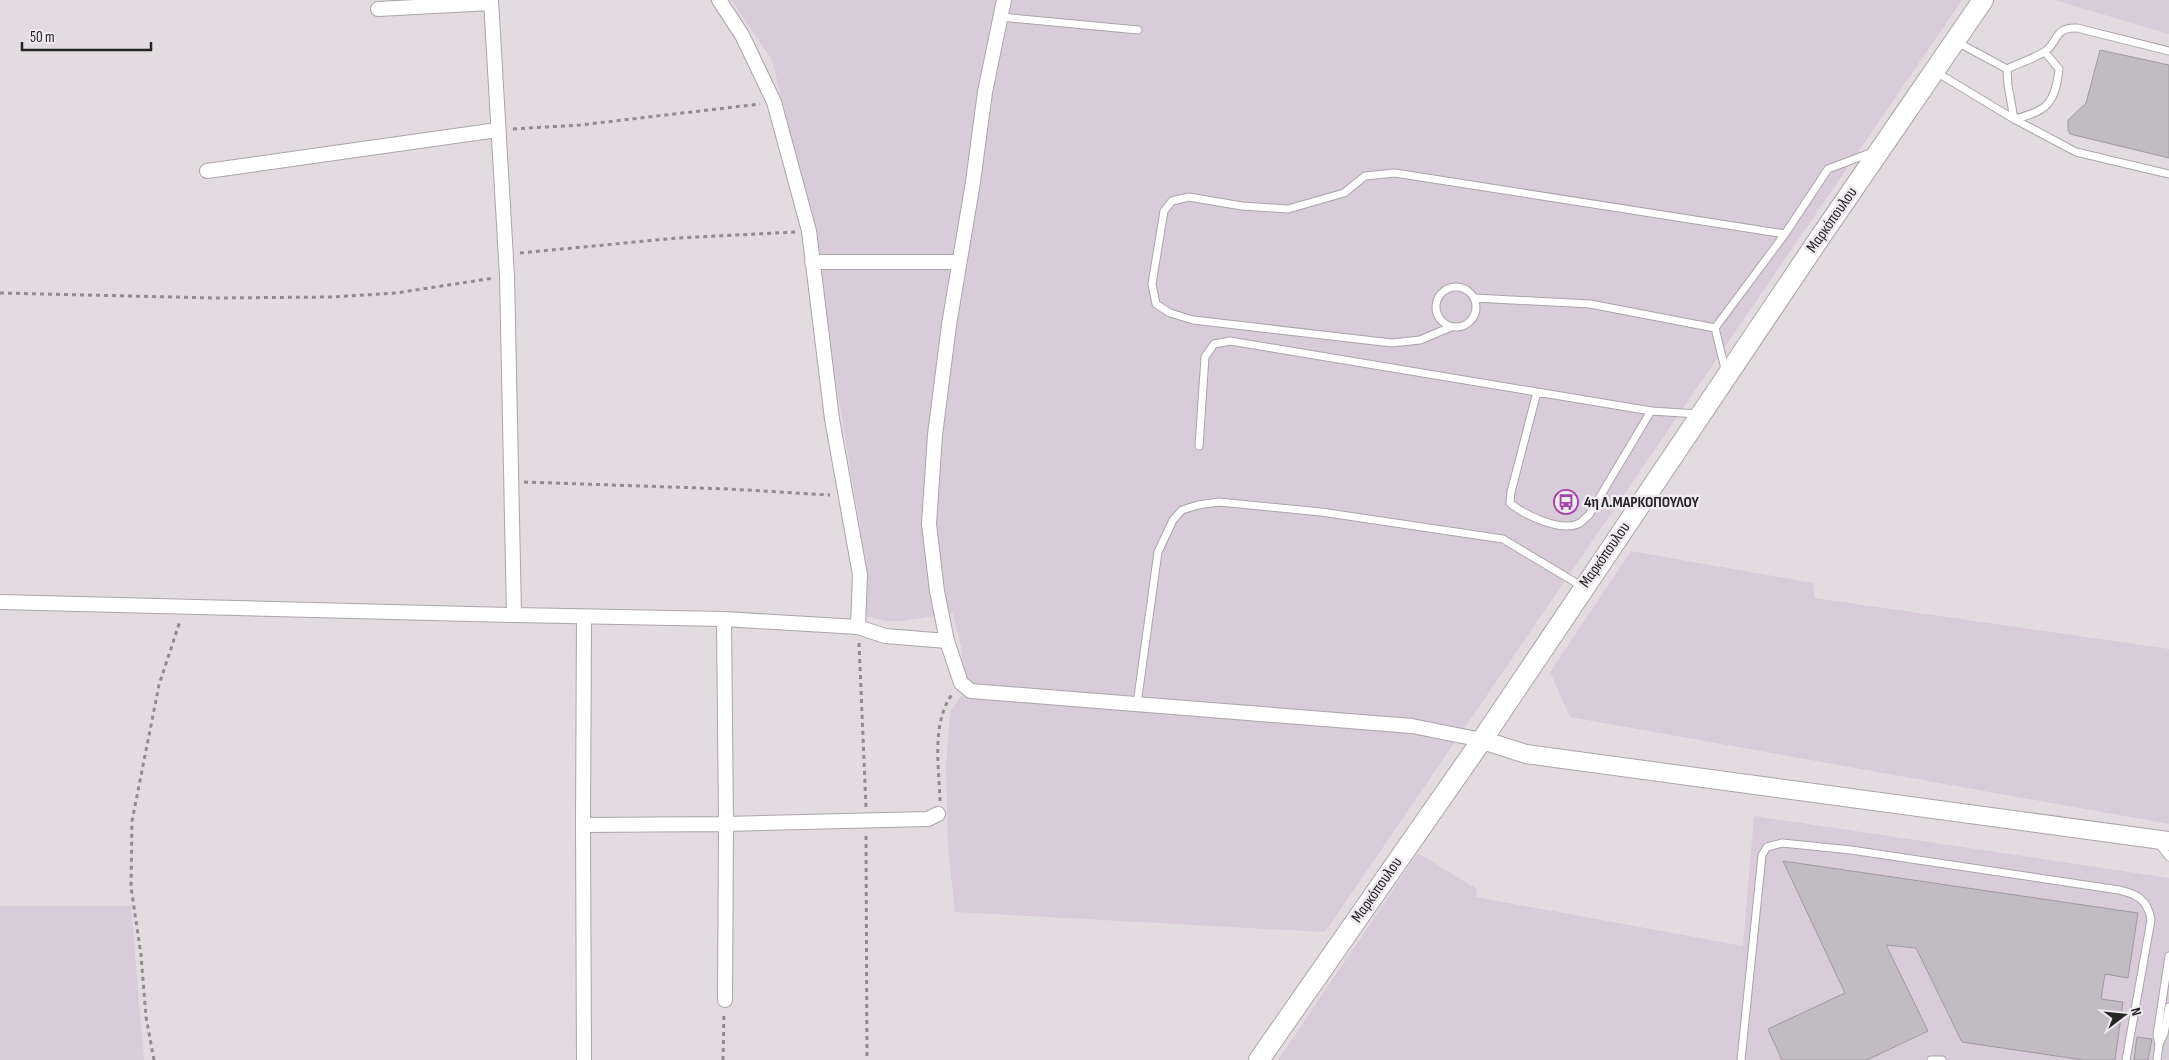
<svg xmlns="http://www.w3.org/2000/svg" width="2169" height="1060" font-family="'Sofia Sans Condensed',sans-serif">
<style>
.built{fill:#d7ccd7}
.building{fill:#c1bcc1;stroke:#9f9a9f}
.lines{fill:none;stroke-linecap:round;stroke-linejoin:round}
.service-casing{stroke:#aaa5a9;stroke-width:9}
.minor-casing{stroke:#aaa5a9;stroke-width:16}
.tertiary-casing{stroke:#aaa5a9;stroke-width:20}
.secondary-casing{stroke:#aaa5a9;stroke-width:22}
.path{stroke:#8f8b8e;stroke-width:3;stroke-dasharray:4 4;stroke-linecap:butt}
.service{stroke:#fff;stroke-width:7}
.minor{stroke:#fff;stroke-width:14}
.tertiary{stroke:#fff;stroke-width:18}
.secondary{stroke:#fff;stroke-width:20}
.labels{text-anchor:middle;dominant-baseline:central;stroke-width:5;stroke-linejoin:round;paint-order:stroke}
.street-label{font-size:16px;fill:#252425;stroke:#efeaef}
.poi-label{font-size:16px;font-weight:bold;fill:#252425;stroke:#efeaef;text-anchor:start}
</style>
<rect width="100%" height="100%" fill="#e2dce1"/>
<path class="built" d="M731,0H1962L1325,932L955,912L948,848L946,766L950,712L961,696L962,651L953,613L903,621H886L864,616L867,569L833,365L813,225L772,60Z
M2054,0H2169V34Z
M1631,551L1813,583L1814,598L2169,649V824L1570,717L1550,672Z
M1754,816L2169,878V1060H1278L1418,853L1477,889L1476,897L1743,946Z
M0,906H131L144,1060H0Z"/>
<path class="building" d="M2100,50L2169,65V158L2070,134L2068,130V120L2086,103Z
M1783,861L2138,913L2128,978L2105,974L2101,999L2123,1002L2115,1060H2083L1962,1042L1916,948L1886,945L1928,1031L1867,1060H1782L1768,1029L1845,993Z
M2137,1037L2152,1039L2148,1060H2134Z"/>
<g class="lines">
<defs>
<path id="service" d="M1001,17L1138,30
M1957,42L2007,69
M1936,72L2014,119L2076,152L2169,174
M2014,119L2008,85L2007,69C2019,63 2033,59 2044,52C2059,43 2053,27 2077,28L2169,51
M2014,119C2048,111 2055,103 2059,69L2045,52
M1436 307a20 20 0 1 1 40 0a20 20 0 1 1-40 0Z
M1474,298L1590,304L1715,328
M1451,327L1420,340L1392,343L1193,320L1170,313L1156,304L1152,284L1164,211L1172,201L1189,197L1242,206L1288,209L1344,193L1365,176L1395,173L1785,234
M1726,373L1715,328L1785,234L1828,169L1873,152
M1537,392L1511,492L1510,503C1524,515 1562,533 1580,523C1583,521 1586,517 1589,515L1651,411
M1199,446L1205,357L1214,344L1230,341L1651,411L1698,414
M1137,704L1158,552L1173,520L1182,510L1198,505L1219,502L1321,512L1503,539L1583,587
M2158,843L2169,857
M2159,1044L2164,1034L2169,1007
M1741,1060L1762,855L1767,847L1782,843L1851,850L2119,890C2137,894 2148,900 2151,920L2126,1060
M1931,1060H1942
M2157,1060L2159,1044L2157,1035L2169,956"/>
<path id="minor" d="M491,0L507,276L514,615L724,619
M719,0L742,35L774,102L809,231L832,419L860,575L858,627
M1004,0L985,92L973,182L949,325L935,435L929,524L937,591L947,641L961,683L971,691L1412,726L1482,740
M378,9L491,3
M207,171L497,130
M812,262H959
M0,602L514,615
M583,825L584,618
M725,1000L726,824L724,619L858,627L885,636L947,641
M584,1060L583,825L726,824L928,819L938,814"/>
<path id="tertiary" d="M1482,740L1526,754L2169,841"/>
<path id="secondary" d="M1259,1060L1482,740L1821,236L1983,0"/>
</defs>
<use href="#service" class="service-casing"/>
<use href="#minor" class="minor-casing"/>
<use href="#tertiary" class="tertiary-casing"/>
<use href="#secondary" class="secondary-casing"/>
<path class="path" d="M513,129L580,125L760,104
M520,253L677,238L796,232
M0,293L214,298L332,297L396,293L494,278
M524,482L729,489L830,495
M859,643L866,807
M940,801C939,767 931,722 953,693
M866,836L867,1060
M154,1060L146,1017L141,955L131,887L132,821L159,685L180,621
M723,1060L724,1013"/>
<use href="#service" class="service"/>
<use href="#minor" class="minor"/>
<use href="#tertiary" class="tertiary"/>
<use href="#secondary" class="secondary"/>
</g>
<defs>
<symbol id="bus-ring" viewBox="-11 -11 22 22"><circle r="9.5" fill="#efeaef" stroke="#a641a6" stroke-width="1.5"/><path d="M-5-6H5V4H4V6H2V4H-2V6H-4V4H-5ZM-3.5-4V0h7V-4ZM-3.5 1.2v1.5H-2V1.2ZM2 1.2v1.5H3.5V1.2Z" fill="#a641a6"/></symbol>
</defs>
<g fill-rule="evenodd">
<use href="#bus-ring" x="1552" y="488" width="28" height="28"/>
</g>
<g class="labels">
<g class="street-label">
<text transform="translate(1832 220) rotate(-55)">Μαρκόπουλου</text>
<text transform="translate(1605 555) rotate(-55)">Μαρκόπουλου</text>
<text transform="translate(1377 890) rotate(-55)">Μαρκόπουλου</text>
</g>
<g class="poi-label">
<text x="1584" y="502">4η Λ.ΜΑΡΚΟΠΟΥΛΟΥ</text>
</g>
</g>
<g transform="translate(2124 1015) rotate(74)" stroke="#efeaef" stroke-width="4" paint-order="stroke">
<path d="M0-4L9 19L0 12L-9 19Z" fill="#252425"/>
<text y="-8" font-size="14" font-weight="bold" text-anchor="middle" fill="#252425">N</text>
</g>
<path d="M22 42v8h129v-8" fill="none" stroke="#252425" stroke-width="2.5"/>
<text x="30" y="42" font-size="15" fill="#252425" stroke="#efeaef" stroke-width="4" paint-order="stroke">50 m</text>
</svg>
